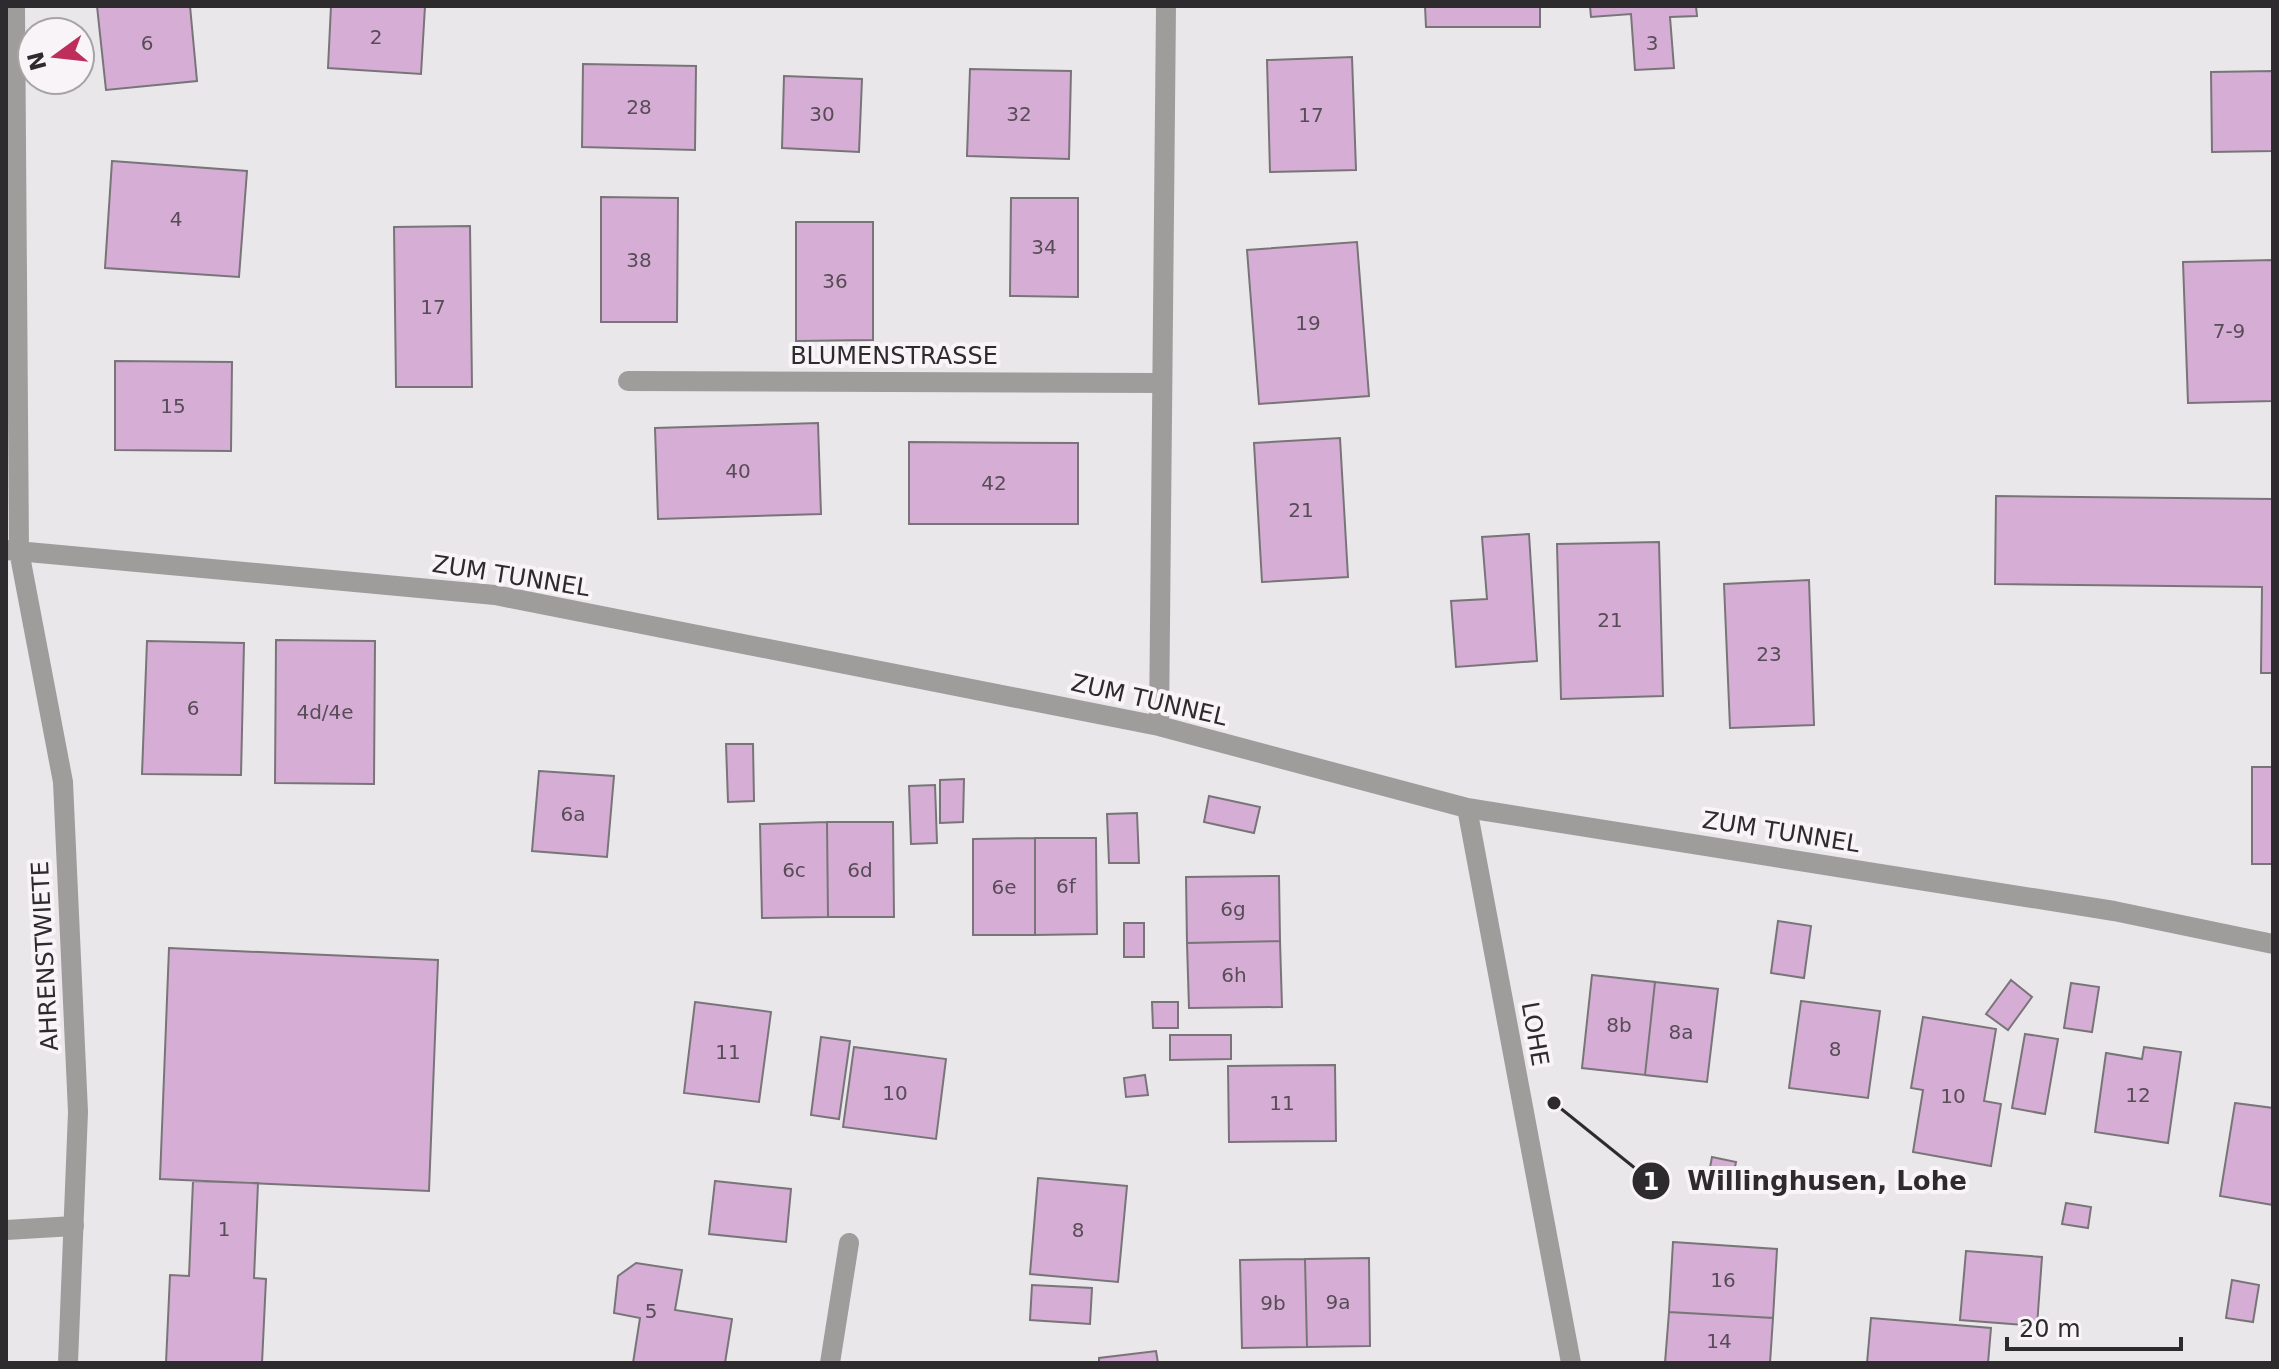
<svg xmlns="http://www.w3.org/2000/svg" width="2279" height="1369" font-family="'DejaVu Sans',sans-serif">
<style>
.building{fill:#d6aed5;stroke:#787578;stroke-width:2}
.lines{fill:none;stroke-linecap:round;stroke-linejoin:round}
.service{stroke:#9f9d9c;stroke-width:20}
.minor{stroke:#9f9d9c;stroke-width:20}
.labels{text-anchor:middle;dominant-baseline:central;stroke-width:8;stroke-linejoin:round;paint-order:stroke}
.number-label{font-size:20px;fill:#574c57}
.street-label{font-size:24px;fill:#2d2b2d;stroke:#f8f4f7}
.leader{fill:none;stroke:#2d2b2d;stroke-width:3}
.callout-dot{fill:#2d2b2d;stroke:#f8f4f7;stroke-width:3}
.mark-label{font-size:24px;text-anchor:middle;font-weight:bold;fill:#fff}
.callout-label{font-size:26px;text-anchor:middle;font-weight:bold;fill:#2d2b2d;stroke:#f8f4f7;stroke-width:8;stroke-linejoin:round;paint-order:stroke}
</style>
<rect width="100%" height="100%" fill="#eae7ea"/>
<path class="building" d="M97,6H190L197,81L106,90Z
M331,6H425L421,74L328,68Z
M1425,6H1540V27H1426Z
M1590,6H1696L1697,16L1670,17L1674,68L1635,70L1631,14L1591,17Z
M1352,57L1356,170L1270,172L1267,60Z
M583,64L696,66L695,150L582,147Z
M970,69L1071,71L1069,159L967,156Z
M2273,71V151L2212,152L2211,72Z
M784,76L862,79L859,152L782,148Z
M112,161L247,171L239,277L105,268Z
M601,197L678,198L677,322H601Z
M1011,198H1078V297L1010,296Z
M796,222H873V340L796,341Z
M470,226L472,387H396L394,227Z
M1357,242L1369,396L1259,404L1247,250Z
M2273,260V401L2188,403L2183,262Z
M115,361L232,362L231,451L115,450Z
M818,423L821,514L658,519L655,428Z
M1340,438L1348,577L1262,582L1254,443Z
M909,442L1078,443V524H909Z
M1996,496L2273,499V673H2261L2262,587L1995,584Z
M1529,534L1537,661L1456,667L1451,601L1487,599L1482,537Z
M1659,542L1663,696L1561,699L1557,544Z
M1809,580L1814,725L1730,728L1724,584Z
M276,640L375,641L374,784L275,783Z
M147,641L244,643L241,775L142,774Z
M726,744H753L754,801L728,802Z
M2252,767H2273V864H2252Z
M539,771L614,776L607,857L532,851Z
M964,779L963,822L940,823V780Z
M935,785L937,843L911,844L909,786Z
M1209,796L1260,807L1254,833L1204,822Z
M1137,813L1139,863H1109L1107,814Z
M827,822L828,917L762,918L760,824Z
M827,822H893L894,917H828Z
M1035,838V935H973V839Z
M1035,838H1096L1097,934L1035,935Z
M1279,876L1280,941L1187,943L1186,877Z
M1778,921L1811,926L1804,978L1771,973Z
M1124,923H1144V957H1124Z
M1280,941L1282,1007L1189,1008L1187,943Z
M169,948L438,960L429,1191L160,1179Z
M1592,975L1655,982L1645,1075L1582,1068Z
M2011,980L2032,997L2008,1030L1986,1014Z
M1655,982L1718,989L1707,1082L1645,1075Z
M2071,983L2099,987L2092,1032L2064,1028Z
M1801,1001L1880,1011L1868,1098L1789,1088Z
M695,1002L771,1012L759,1102L684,1093Z
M1152,1002H1178V1028H1153Z
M1923,1017L1996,1029L1984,1101L2001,1104L1991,1166L1913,1152L1923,1090L1911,1088Z
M2025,1034L2058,1039L2045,1114L2012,1108Z
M1170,1035H1231V1059L1170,1060Z
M821,1037L850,1041L839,1119L811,1115Z
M854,1047L946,1059L936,1139L843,1127Z
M2144,1047L2181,1052L2168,1143L2095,1132L2106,1053L2142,1059Z
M1335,1065L1336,1141L1229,1142L1228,1066Z
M1145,1075L1148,1095L1126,1097L1124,1078Z
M2235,1103L2273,1108V1205L2220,1196Z
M1712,1157L1736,1162L1732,1182L1708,1178Z
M1038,1178L1127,1186L1118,1282L1030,1274Z
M193,1181L258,1183L254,1278L266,1279L262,1363H166L170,1275L189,1276Z
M715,1181L791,1189L786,1242L709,1234Z
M2066,1203L2091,1207L2088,1228L2062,1224Z
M1673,1242L1777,1249L1773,1318L1669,1312Z
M1966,1251L2042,1257L2037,1326L1960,1320Z
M1369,1258L1370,1346L1307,1347L1305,1259Z
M1305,1259L1307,1347L1242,1348L1240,1260Z
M636,1263L682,1270L675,1310L732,1319L725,1363H633L640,1318L614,1313L618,1276Z
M2232,1280L2259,1285L2253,1322L2226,1318Z
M1032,1285L1092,1288L1090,1324L1030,1320Z
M1669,1312L1773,1318L1770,1363H1665Z
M1871,1318L1991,1328L1988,1363H1867Z
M1156,1351L1158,1363H1099V1358Z"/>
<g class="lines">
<path class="service" d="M6,1230L74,1226"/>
<path class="minor" d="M15,6L19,551L63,782L78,1112L68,1363
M628,381L1160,383
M6,550L495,595L1159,726L1467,808L2114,911L2273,944
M1159,726L1166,6
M1467,808L1571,1363
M830,1363L849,1243"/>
</g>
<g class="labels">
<g class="number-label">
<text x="376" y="37">2</text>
<text x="147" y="43">6</text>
<text x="1652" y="43">3</text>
<text x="639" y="107">28</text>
<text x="822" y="114">30</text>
<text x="1019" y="114">32</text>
<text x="1311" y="115">17</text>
<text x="176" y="219">4</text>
<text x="1044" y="247">34</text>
<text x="639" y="260">38</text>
<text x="835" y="281">36</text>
<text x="433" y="307">17</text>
<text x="1308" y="323">19</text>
<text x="2229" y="331">7-9</text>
<text x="173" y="406">15</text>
<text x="738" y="471">40</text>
<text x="994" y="483">42</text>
<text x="1301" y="510">21</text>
<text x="1610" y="620">21</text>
<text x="1769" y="654">23</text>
<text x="193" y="708">6</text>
<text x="325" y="712">4d/4e</text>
<text x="573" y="814">6a</text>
<text x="794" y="870">6c</text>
<text x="860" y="870">6d</text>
<text x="1066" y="886">6f</text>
<text x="1004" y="887">6e</text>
<text x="1233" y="909">6g</text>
<text x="1234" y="975">6h</text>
<text x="1619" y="1025">8b</text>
<text x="1681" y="1032">8a</text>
<text x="1835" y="1049">8</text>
<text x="728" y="1052">11</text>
<text x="895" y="1093">10</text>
<text x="2138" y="1095">12</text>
<text x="1953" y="1096">10</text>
<text x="1282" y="1103">11</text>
<text x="224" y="1229">1</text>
<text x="1078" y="1230">8</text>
<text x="1723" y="1280">16</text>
<text x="1338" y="1302">9a</text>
<text x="1273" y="1303">9b</text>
<text x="651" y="1311">5</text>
<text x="1719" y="1341">14</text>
</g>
<g class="street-label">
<text x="894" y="356">BLUMENSTRASSE</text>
<text transform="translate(511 576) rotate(9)">ZUM TUNNEL</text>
<text transform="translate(1149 700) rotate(13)">ZUM TUNNEL</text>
<text transform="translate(1781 832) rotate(9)">ZUM TUNNEL</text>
<text transform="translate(45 956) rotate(-93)">AHRENSTWIETE</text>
<text transform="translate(1535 1034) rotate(80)">LOHE</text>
</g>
</g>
<path class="leader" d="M1554 1103L1651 1181"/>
<g class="callout-dot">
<circle cx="1554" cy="1103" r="8"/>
<circle cx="1651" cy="1181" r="20"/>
</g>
<g class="mark-label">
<text x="1651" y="1190">1</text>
</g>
<g class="callout-label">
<text x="1827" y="1190">Willinghusen, Lohe</text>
</g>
<rect width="2279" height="1369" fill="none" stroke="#2d2b2d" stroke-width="16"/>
<g transform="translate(56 56) rotate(255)"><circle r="38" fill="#f8f4f7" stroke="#a7a4a6" stroke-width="2"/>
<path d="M0-6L14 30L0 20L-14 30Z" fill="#bd2f5a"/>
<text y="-12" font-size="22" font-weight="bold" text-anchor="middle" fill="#2d2b2d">N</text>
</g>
<path d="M2007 1337v12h174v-12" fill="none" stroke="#2d2b2d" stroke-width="4"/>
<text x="2019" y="1337" font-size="24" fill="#2d2b2d" stroke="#f8f4f7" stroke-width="6" paint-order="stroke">20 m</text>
</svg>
